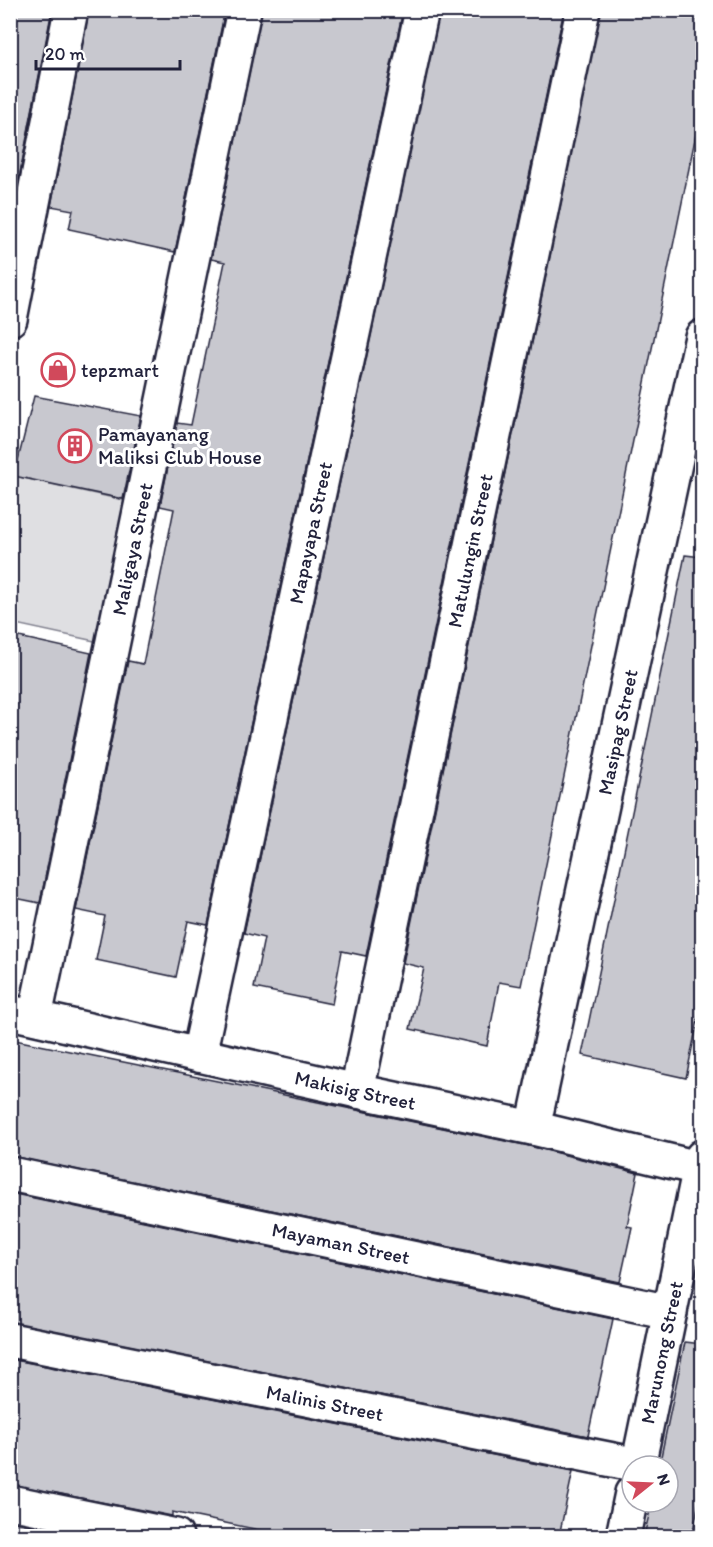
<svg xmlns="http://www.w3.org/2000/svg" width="713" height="1547" font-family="Itim,sans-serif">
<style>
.green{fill:#dfdfe2;stroke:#80808e;stroke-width:1.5}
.building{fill:#c8c8cf;stroke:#22223b;stroke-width:1.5}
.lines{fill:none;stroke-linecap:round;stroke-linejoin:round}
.minor-casing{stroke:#22223b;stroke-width:38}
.minor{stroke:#fff;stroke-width:33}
.labels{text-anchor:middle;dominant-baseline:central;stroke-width:6;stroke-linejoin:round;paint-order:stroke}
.poi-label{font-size:20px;fill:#22223b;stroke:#fff;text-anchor:start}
.street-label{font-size:20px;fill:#22223b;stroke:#fff}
</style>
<rect width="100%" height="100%" fill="#fff"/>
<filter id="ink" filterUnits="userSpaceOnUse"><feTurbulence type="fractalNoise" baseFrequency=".0167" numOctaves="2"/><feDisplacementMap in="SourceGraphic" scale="12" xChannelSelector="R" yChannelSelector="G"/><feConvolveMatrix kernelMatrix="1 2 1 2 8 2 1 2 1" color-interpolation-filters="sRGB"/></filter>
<g filter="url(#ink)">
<path class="green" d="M14,476L132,502L104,643L11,623L10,495Z"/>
<path class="building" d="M10,10H52L15,198L10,197Z
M89,10H225L175,252L69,229L73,210L51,206Z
M262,10H403L208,925L188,921L176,977L96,960L105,916L76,910L128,661L143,664L174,509L160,506L177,423L191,425L225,262L211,259Z
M440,10H564L366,956L342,951L332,1004L254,988L264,938L244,933Z
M601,10H702V105L521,986L499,982L487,1046L410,1029L424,968L403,963Z
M34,396L141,416L123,499L14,476Z
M685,555L702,557V1000L686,1078L582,1055Z
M10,635L91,653L40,903L10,897Z
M10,1039L227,1083L529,1146L638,1173L627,1226L632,1227L620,1282L10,1156Z
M10,1193L613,1319L588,1436L10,1322Z
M685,1342L702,1344V1487L692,1536H644L652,1502H668V1466H659Z
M10,1359L573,1471L559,1536H288L172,1512V1516L10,1484Z
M10,1521L85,1536H10Z"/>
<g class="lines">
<defs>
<g id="minor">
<path d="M10,319L71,10"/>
<path id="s1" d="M10,1012L357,1091L533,1128L702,1169"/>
<path id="s2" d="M35,1017L244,10"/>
<path id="s3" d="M199,1055L422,10"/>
<path id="s4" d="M357,1091L583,10"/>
<path id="s5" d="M533,1128L702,337"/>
<path id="s6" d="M10,1174L670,1312"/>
<path id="s7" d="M10,1340L638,1465"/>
<path id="s8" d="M638,1466L702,1157"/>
<path d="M10,1502L176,1536"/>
<path d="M623,1536L632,1493"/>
</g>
</defs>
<use href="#minor" class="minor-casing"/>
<use href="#minor" class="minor"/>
</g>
</g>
<defs>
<symbol id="shop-ring" viewBox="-11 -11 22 22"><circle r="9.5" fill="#fff" stroke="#d1495b" stroke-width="1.5"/><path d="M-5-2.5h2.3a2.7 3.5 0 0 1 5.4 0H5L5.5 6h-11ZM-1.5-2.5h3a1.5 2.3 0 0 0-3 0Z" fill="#d1495b"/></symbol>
<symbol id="building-ring" viewBox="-11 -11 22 22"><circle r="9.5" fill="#fff" stroke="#d1495b" stroke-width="1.5"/><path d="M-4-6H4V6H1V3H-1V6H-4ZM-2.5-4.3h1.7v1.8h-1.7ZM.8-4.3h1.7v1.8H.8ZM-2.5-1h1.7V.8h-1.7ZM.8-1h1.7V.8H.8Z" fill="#d1495b"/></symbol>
</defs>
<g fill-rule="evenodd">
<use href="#shop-ring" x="39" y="351" width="38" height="38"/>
<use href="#building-ring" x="56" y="427" width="38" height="38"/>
</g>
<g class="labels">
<g class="poi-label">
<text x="81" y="370">tepzmart</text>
<text x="98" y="434">Pamayanang<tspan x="98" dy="23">Maliksi Club House</tspan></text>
</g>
<g class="street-label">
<text stroke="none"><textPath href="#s3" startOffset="534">Mapayapa Street</textPath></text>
<text stroke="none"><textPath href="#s2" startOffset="478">Maligaya Street</textPath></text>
<text stroke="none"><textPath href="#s4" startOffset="552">Matulungin Street</textPath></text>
<text stroke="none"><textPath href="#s5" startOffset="405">Masipag Street</textPath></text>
<text stroke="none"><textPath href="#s1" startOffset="354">Makisig Street</textPath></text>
<text stroke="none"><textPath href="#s6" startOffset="338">Mayaman Street</textPath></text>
<text stroke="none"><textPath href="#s8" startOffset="116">Marunong Street</textPath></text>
<text stroke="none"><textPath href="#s7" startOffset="321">Malinis Street</textPath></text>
</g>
</g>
<rect width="713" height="1547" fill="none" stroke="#fff" stroke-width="36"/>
<rect x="18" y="18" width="677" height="1511" fill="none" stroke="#22223b" stroke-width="2" filter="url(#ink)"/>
<g transform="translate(650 1484) rotate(72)"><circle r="28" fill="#ffffff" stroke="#a7a7b1" stroke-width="1.5"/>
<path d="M0-4.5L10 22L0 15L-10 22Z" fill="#d1495b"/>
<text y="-9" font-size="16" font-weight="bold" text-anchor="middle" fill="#22223b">N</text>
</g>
<path d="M36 60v9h144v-9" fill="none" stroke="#22223b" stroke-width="3"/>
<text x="45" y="60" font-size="18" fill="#22223b" stroke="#ffffff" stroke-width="4.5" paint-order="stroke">20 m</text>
</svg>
